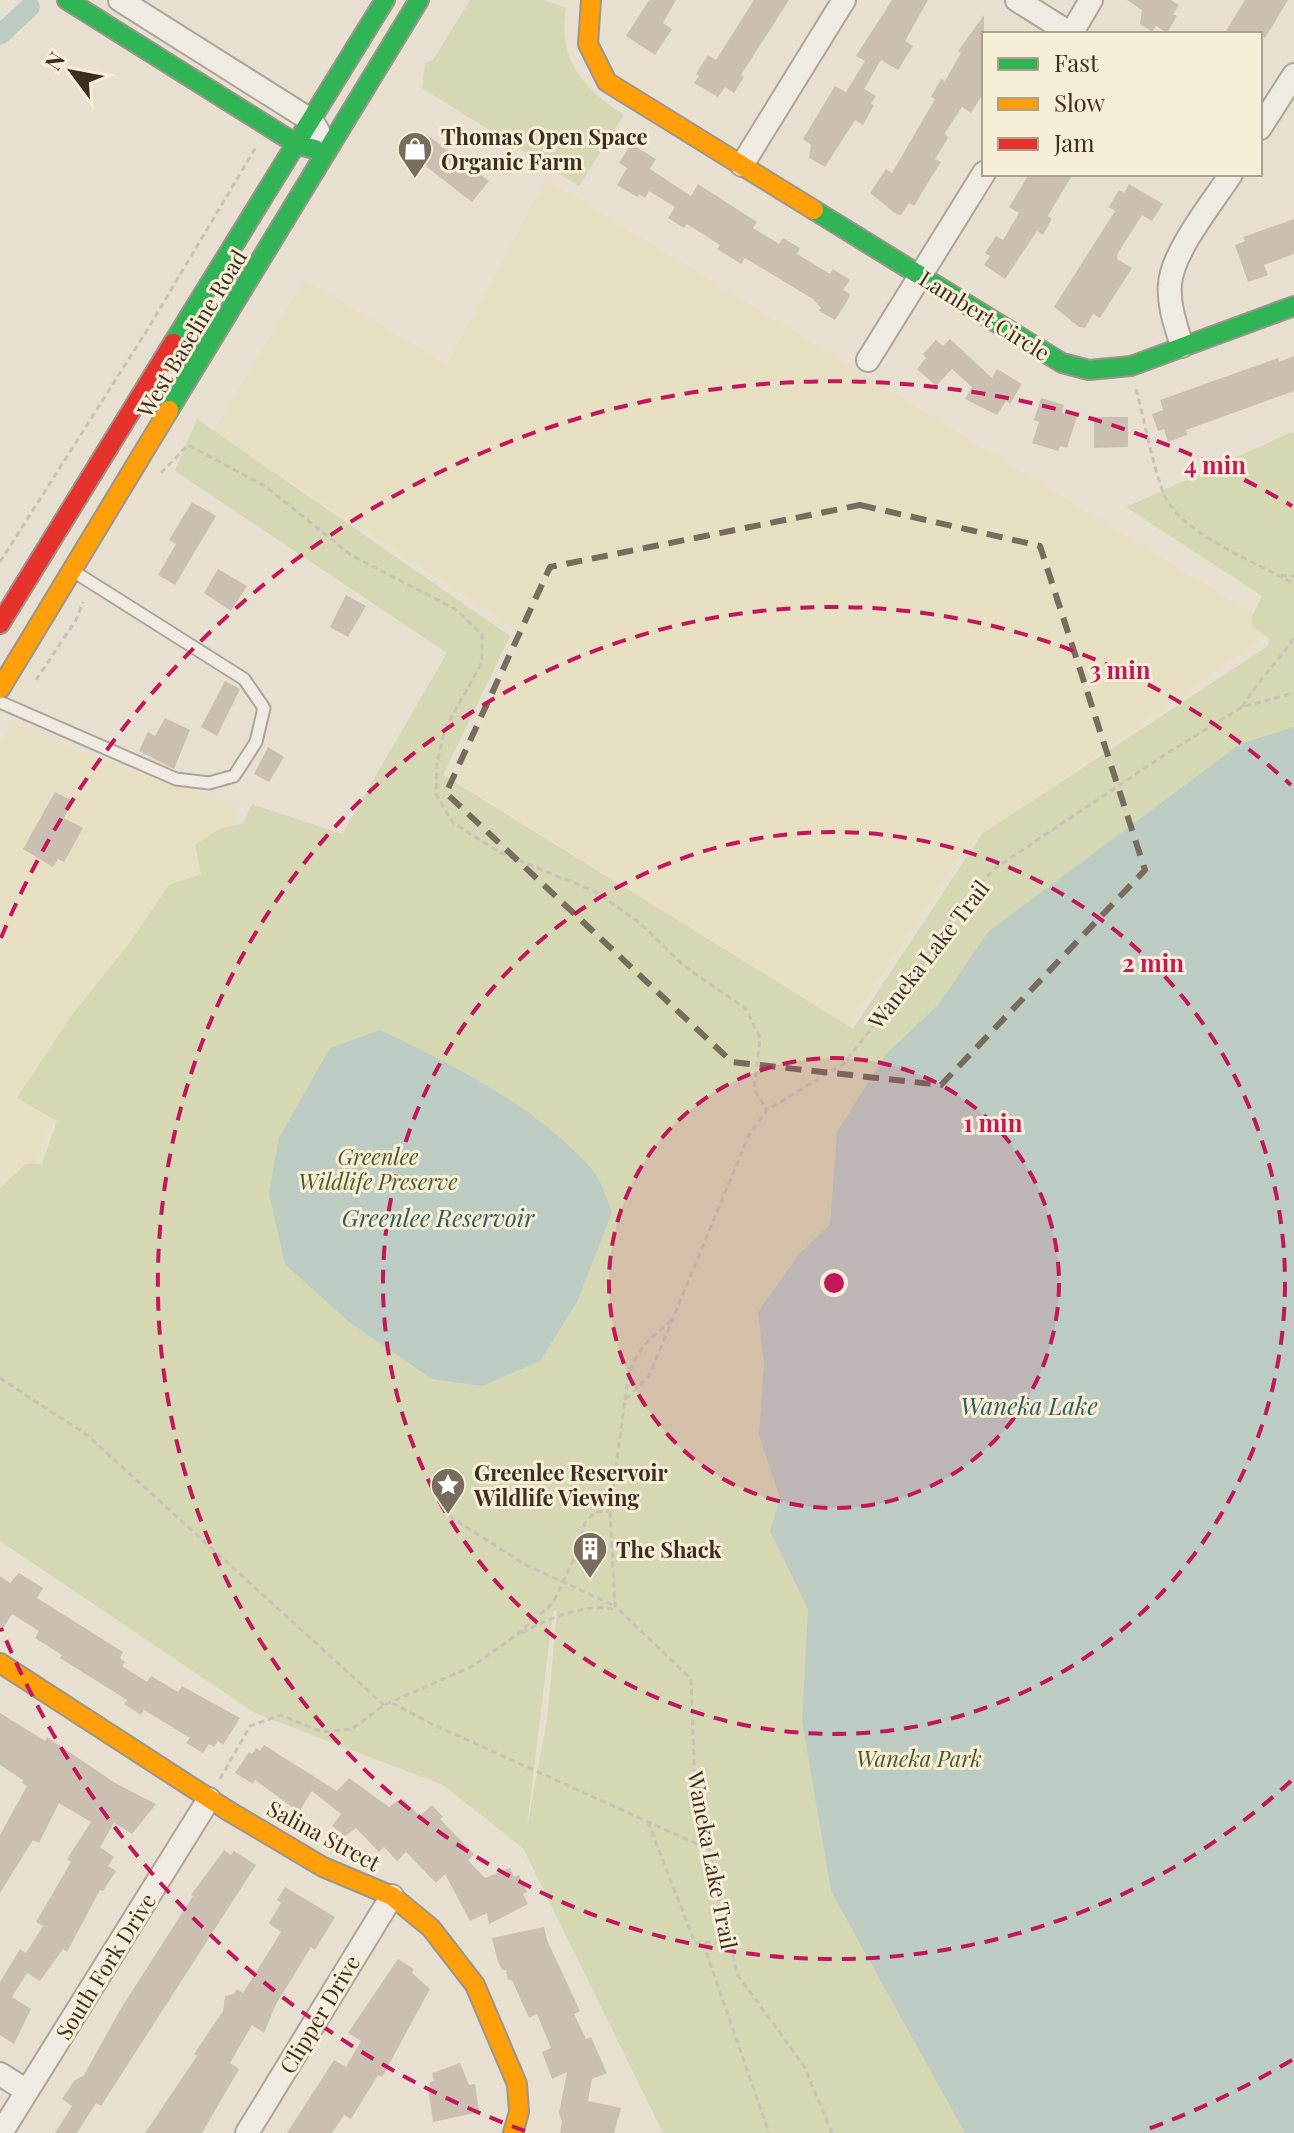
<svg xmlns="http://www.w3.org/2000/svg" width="1294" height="2133" font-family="'Playfair Display',serif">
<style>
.farmland{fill:#e6dfc2}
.green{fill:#d6d7b3;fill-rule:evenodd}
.water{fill:#bcccc2}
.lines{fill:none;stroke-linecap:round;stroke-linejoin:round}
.canal{stroke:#bcccc2;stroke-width:20}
.building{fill:#cbbfb2}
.lane-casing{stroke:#ada599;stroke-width:15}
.street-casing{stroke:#ada599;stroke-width:26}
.fast-casing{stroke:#9c958a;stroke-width:22}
.slow-casing{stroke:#9c958a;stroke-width:22}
.jam-casing{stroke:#9c958a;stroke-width:22}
.path{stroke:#c8c2b9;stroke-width:3;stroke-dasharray:6 4;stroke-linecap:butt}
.lane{stroke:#efebe3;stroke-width:11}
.street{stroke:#efebe3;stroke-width:22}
.fast{stroke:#30b455;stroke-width:18}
.slow{stroke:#ff9f0a;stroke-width:18}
.jam{stroke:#e5322d;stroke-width:18}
.marked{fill:none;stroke:#786c5e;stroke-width:6;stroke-dasharray:16 10;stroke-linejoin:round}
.ring{fill:none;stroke:#c2185b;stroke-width:4;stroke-dasharray:14 10}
.labels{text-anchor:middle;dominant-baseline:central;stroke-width:6;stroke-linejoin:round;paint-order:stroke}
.poi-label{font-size:22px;font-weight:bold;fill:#3d2e20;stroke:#f7eed8;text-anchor:start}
.street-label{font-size:22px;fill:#3d2e20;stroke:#f7eed8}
.park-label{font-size:22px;font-style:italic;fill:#4d5a26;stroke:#f7eed8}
.water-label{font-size:24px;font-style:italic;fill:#2f5d5a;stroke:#f7eed8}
.centre{fill:#c2185b;stroke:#f7eed8;stroke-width:4}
.ring-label{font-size:24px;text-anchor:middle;font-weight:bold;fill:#c2185b;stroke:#f7eed8;stroke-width:6;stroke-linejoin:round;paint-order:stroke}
</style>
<rect width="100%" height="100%" fill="#e7e0d1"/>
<path class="farmland" d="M546,179L1270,624L1267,636L966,847L848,1027L455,780L523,634L213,431L304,279L447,364Z
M11,723L138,773L240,806L212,879L70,1082L46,1134L14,1235L0,1240V742Z"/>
<path class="green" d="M470,0H544L566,8C557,60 584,89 624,115L579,186L422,88L425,63L433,60Z
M197,419L510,636L443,775L853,1029L982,834L1268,646L1269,638L1253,627L1252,617L1262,596L1126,507L1294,431V2133H663L523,1848L443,1785L255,1713L0,1541V1188L26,1164H42L57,1121L17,1098L72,1015L131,941L169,885L201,874L195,845L220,829L243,823L252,804L342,834L447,653L175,471ZM557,1610L547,1720L527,1827L553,1611Z"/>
<path class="water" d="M1294,727V2133H965L831,1891L802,1720L808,1609L770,1531L780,1499L759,1435L764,1365L758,1312L800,1253L830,1225L837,1132L886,1054L939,1004L988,932L1240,744Z
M380,1030C455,1066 534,1105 591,1168C601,1179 606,1198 612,1212L577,1302L540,1361L482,1386L432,1379L349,1322L285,1264L269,1193L279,1138L330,1048Z"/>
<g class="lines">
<path class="canal" d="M0,35L30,7"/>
</g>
<path class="building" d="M649,0H676L663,23L672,29L655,55L626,36Z
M754,0H789L741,75L744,77L734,93L725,87L718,97L694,83L699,76L696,74L708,55L716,60Z
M892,0H928L905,41L913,46L898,70L881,60L864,89L876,96L871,104L874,105L863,125L855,120L825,167L809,158L811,145L803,139L835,86L846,92L865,61L856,56Z
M1127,0H1171L1179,5L1173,14L1177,16L1167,33L1156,26L1152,32L1140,24L1142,10Z
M1245,0H1288L1265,38L1260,34H1224Z
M984,15V92L971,113L962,107L945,133L948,138L935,159L941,162L932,176L914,206L909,203L901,215L896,214L870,193L886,169L892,173L935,99L931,97L941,79L945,81L961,53L958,51Z
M426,134L489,181L472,202L410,154Z
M631,144L656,159L650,169L691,196L698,184L757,222L753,228L779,244L783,238L800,248L797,254L830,274L833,269L850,280L843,290L850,294L849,298L835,320L819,311L821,308L813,299L745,258L741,264L717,249L720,245L687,224L684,228L668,218L675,207L649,191L645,198L639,194L637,197L617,185L627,168L619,163Z
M1029,174H1073L1053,207L1048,216L1052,219L1043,235L1037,231L1005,279L984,265L990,256L985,253L996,236L1003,240L1019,213L1009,207Z
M1129,184L1163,204L1152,221L1142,215L1118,253L1117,259L1132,268L1100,318L1093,314L1085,328L1079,327L1054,307L1115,211L1109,207L1119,190L1124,193Z
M1294,219V254L1264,265L1268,275L1248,282L1235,245L1245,241L1243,237Z
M950,339L992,378L997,369L1022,384L1010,404L1006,401L997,415L965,399L972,387L952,369L936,386L917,369L926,358L923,354L936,340L943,346Z
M1294,356V391L1186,430L1187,435L1168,442L1164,429L1158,431L1152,414L1163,410L1160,400L1278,358L1279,362Z
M1041,398L1064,405L1062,413H1078L1067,448L1060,446L1058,451L1032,443L1039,422L1034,420Z
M1094,417H1128V447L1094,448Z
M192,502L216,516L175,585L158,575L176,544L169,540Z
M218,569L247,586L231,611L204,593Z
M346,595L366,606L348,637L330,627Z
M225,681L240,689L217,736L201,727Z
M165,718L190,730L174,769L139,751L148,732L155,736Z
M268,747L284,757L269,782L254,774Z
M55,792L73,801L64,818L83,828L64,862L58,859L53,867L23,849Z
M19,1573L43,1588L37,1598L123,1652L120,1658L125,1662L122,1666L147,1682L151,1676L178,1692L182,1686L240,1718L223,1745L218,1741L214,1747L209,1744L203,1753L186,1743L190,1738L144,1710L141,1715L124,1704L127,1700L60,1658L62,1655L35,1638L39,1631L12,1614L0,1633V1576L10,1583Z
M0,1713L45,1741L47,1737L115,1783L156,1804L132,1834L114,1823L100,1847L114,1857L108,1866L116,1871L103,1891L100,1890L67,1952L63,1949L40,1981L27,1973L12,1997L31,2009L14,2044L0,2035V1982L20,1949L26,1953L43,1926L36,1922L71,1862L67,1859L91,1822L59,1803L39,1843L33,1840L0,1893V1835L27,1786L22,1783L23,1780L0,1765Z
M264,1745L337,1791L349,1778L389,1807L402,1798L420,1816L432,1805L443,1817L440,1819L474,1854L468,1860L485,1878L510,1868L514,1877L519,1875L527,1892L523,1894L528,1904L489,1924L487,1913L470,1921L445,1874L436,1883L406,1852L397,1861L384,1847L379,1852L356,1828L345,1836L332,1826L341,1814L312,1791L299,1812L255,1780L253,1784L235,1773L249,1752L252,1754L256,1748L260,1751Z
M224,1850L231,1855L234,1851L256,1865L101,2106L96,2103L77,2133H55L72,2106L62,2099L74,2081L84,2075L120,2010L193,1896L191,1895Z
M285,1887L335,1917L315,1950L311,1947L275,2006L264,2033L252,2025L230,2063L239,2069L202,2133H145L197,2056L194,2054L223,2011L225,1996L234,1994L237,1989L243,1993L281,1932L269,1923L281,1903L277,1900Z
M544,1927L547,1940L580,2011L574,2014L586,2039L591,2037L607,2073L592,2079L588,2101L621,2108L614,2133H560L562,2122L559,2113L567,2072L552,2079L542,2052L551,2048L537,2014L529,2018L512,1980H508L506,1970H502L498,1962L492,1938Z
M398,1959L414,1969L412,1973L430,1989L382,2077L378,2075L351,2119L344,2115L332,2133H287L334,2060L346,2067L361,2041L348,2033Z
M460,2063L469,2085L475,2084L479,2112L433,2122L429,2094L430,2082L434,2081L432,2073Z"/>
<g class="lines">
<defs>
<path id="lane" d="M0,702L176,779L209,783L234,776L256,742L264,708L244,679L73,571"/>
<path id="street" d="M120,0L312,121L319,133
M1017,0L1071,34
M1071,34L1091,0
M1260,128L1294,75
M742,165L844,0
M1182,346C1176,326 1168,305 1170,284C1172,252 1213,202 1231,174
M868,360L984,173
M0,2074L27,2091
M1,2133L209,1799
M247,2133L392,1896"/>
<path id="fast" d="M67,0L298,145L315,149
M814,210L1062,363L1089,370L1131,366L1294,306
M173,343L385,0
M169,410L419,0"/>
<path id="slow" d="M591,0L588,44L607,82L814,210
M0,689L169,410
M0,1663L227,1810L323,1867L392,1896L431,1928L475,1985L517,2084L519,2112L513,2133"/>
<path id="jam" d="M0,624L173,343"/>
</defs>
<use href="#lane" class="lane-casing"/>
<use href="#street" class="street-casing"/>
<use href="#fast" class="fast-casing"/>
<use href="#slow" class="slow-casing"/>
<use href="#jam" class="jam-casing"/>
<path class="path" d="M1136,389C1145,422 1151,459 1163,492C1179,534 1257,562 1294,584
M161,473L188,445L265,486L351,555L455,609L482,634V662L445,729L437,763L436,794L453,823L501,853L596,892L640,923L683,965L746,1009L760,1038L754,1089L767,1110
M0,562L146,332L256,147
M1281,575L1294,576
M36,680L76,620L83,602
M1242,707C1257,682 1277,663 1294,638
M0,1378L87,1435L384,1705
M625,1400C629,1358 640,1347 671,1321
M449,1516L526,1565L615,1606
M522,1633C547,1619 589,1601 617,1610
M392,1703L430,1723L708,1849
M220,1779L250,1726L281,1715L322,1732L352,1729L384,1705L473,1666L515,1636L553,1603L577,1552L585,1523L595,1512L610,1511
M648,1822L695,1943L729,1941
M703,1943L769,2133
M832,2133L804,2066L737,1974L695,1788L691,1679L615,1606L610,1511L625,1400L649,1376L749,1135L767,1110L843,1064L915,974L955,912L994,869L1169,752L1242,707L1294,693"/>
<use href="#lane" class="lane"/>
<use href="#street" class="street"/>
<use href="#fast" class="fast"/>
<use href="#slow" class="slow"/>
<use href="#jam" class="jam"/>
</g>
<path class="marked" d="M860,505L1040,546L1145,870L941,1085L732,1062L446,793L550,567Z"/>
<circle cx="834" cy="1283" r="225" fill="#c2185b" fill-opacity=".12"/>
<g class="ring">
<circle cx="834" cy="1283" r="225"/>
<circle cx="834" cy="1283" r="451"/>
<path d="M1291 1781A676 676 0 1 1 1291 785"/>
<path d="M1292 2060A902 902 0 0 1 1143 2131M525 2131A902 902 0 0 1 1 1628M1 938A902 902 0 0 1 1292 506"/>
</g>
<defs>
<symbol id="shop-pin" viewBox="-11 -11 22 30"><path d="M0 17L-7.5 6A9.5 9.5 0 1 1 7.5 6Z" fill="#786c5e" stroke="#f7eed8"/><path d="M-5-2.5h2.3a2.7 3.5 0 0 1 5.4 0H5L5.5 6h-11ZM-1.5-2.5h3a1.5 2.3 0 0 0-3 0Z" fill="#fff"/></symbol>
<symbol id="sight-pin" viewBox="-11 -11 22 30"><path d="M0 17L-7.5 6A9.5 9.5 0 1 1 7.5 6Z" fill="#786c5e" stroke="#f7eed8"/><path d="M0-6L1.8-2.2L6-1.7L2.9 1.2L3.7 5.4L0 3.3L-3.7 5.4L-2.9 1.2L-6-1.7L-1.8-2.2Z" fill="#fff"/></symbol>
<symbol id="building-pin" viewBox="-11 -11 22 30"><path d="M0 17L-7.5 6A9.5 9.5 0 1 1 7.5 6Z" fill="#786c5e" stroke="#f7eed8"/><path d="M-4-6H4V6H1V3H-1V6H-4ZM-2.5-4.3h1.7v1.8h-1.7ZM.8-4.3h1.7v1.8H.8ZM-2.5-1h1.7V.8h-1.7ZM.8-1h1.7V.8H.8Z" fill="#fff"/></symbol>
</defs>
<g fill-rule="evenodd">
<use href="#shop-pin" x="395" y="129" width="40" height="54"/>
<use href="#sight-pin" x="428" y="1465" width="40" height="54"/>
<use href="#building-pin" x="570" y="1529" width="40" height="54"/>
</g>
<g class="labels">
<g class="poi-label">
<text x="441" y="136">Thomas Open Space<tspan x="441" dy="25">Organic Farm</tspan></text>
<text x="474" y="1472">Greenlee Reservoir<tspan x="474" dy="25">Wildlife Viewing</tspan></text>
<text x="616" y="1549">The Shack</text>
</g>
<g class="street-label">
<text transform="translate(985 315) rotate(32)">Lambert Circle</text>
<text transform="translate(191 333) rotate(-59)">West Baseline Road</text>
<text transform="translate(928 954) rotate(-52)">Waneka Lake Trail</text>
<text transform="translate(324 1835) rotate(28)">Salina Street</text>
<text transform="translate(713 1860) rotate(79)">Waneka Lake Trail</text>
<text transform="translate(105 1966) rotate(-58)">South Fork Drive</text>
<text transform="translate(319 2014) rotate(-59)">Clipper Drive</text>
</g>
<g class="park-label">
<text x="378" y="1156">Greenlee<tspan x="378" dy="25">Wildlife Preserve</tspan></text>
<text x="919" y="1758">Waneka Park</text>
</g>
<g class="water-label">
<text x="438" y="1217">Greenlee Reservoir</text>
<text x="1029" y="1405">Waneka Lake</text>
</g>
</g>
<circle cx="834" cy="1283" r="12" class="centre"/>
<g class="ring-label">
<text x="1215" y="474">4 min</text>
<text x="1120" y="679">3 min</text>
<text x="1153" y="972">2 min</text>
<text x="993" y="1132">1 min</text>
</g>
<rect x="982" y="32" width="280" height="144" fill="#f7eed8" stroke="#ada18e" stroke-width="2"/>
<rect x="998" y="58" width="40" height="12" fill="#30b455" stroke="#ada18e" stroke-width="2"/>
<text x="1054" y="72" font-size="24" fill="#3d2e20">Fast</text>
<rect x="998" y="98" width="40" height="12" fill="#ff9f0a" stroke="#ada18e" stroke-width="2"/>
<text x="1054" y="112" font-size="24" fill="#3d2e20">Slow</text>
<rect x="998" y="138" width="40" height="12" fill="#e5322d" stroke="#ada18e" stroke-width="2"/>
<text x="1054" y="152" font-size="24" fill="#3d2e20">Jam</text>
<g transform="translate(72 72) rotate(302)" stroke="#f7eed8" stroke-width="6" paint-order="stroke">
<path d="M0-6L14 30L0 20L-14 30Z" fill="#3d2e20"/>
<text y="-12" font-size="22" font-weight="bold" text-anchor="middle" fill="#3d2e20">N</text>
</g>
</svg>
